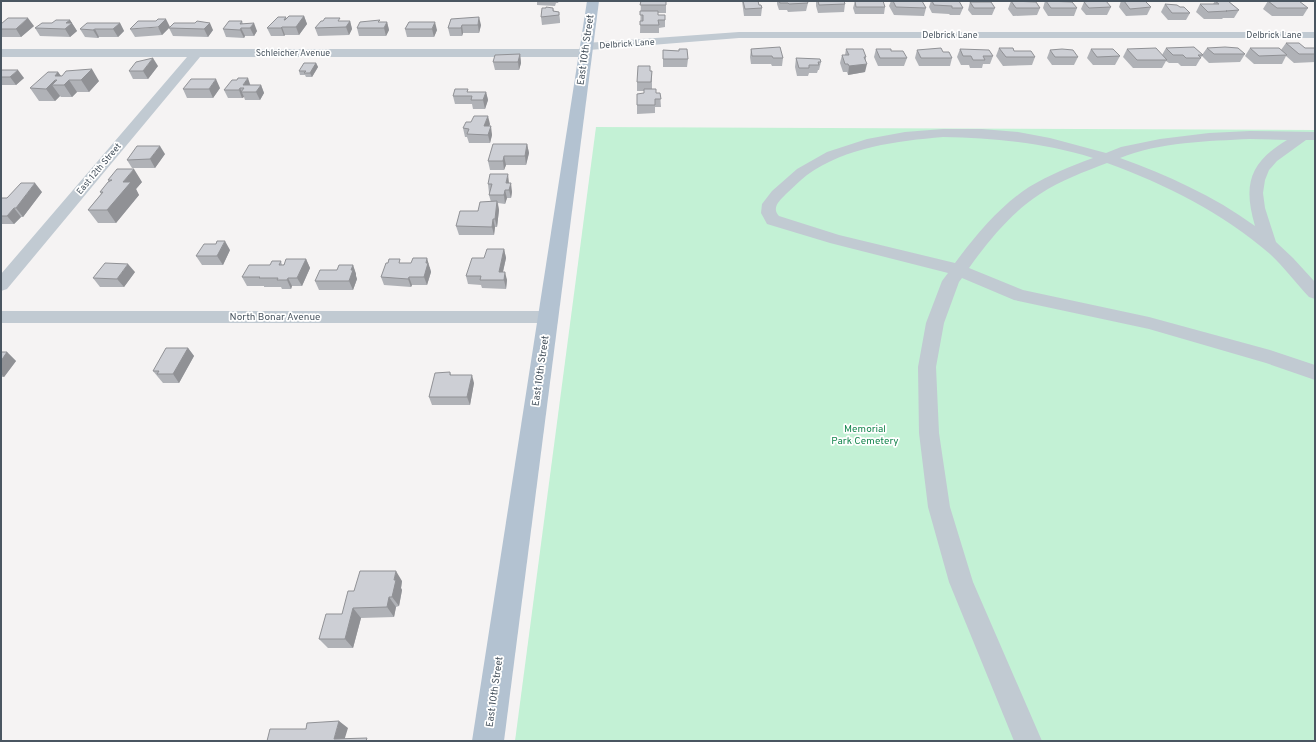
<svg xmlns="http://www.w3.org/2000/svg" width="1316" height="742" font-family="Overpass,sans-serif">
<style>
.green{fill:#c3f1d5}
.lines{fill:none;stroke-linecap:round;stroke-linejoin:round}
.minor{fill:#c1cad2;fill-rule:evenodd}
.major{fill:#b3c2d1;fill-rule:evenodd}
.wall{fill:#b0b2b7}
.shaded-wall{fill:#909195}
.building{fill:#cdcfd5;stroke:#909195}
.labels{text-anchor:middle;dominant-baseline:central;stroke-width:3.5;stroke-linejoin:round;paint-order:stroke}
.far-street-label{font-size:9px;fill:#4a5661;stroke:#fff}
.street-label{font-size:10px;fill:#4a5661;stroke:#fff}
.park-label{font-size:10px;fill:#17864f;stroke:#fff}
</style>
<rect width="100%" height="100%" fill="#f5f3f3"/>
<path class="green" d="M596,127L1315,130V741H515Z"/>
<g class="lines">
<path class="minor" d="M739,32H1315V38H739L589,50L591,53L589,56L585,57H200L7,289L1,291V274L187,57H1V49H582L580,47L582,44L586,43Z
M943,129H982L1018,132L1050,138L1106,153L1121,147L1160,139L1209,133L1250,131L1315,132V140H1306L1277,161L1269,170L1265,180L1263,193L1265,208L1276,242L1293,258L1315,282V299L1309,297C1296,283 1284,267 1270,254C1223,213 1165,184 1107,163C1084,172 1061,180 1040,194C1012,212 988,241 969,268L1023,290L1149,317L1270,350L1315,365V380L1266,363L1149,329L1014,300L962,278L959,282L944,323L936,367L939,433L950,507L973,582L1042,741H1014L949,582L928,507L919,433L918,367L926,323L942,281L948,273L830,243L767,224L761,213L762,204L772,191L797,169L827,152L867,139L905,132ZM943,137C995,138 1044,143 1093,158C1071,166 1049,175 1029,187C1000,206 975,236 955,263L839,235L779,216C771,208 780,200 786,194C793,188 799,181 807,175C846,147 897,141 943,137ZM1250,139L1287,140C1249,163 1243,185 1255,226C1214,196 1167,175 1120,158C1159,142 1209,141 1250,139Z
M1,311H548L554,312L557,317L554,322L548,323H1Z"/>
<path class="major" d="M587,1H599L504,741H472Z"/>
</g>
<path class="wall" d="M537,1H559L558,3H556L555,6L537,5Z
M641,1H666V13H658V15L665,20V27L659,28V33H640Z
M742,1H758L759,5L762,8L761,16H744Z
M777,1H807L808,3L806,11L788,12L787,10H779L777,4Z
M816,1H844L845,4L844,12L818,13L816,6Z
M855,1L885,7L884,14H855L853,8Z
M891,1H922L926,8L924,16L894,15L889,6Z
M931,1H959L963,8L960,15H950L949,14L932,13L929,7Z
M1011,1L1040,8L1037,15L1013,16L1008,9Z
M1045,1H1054L1077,8L1074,16H1048L1043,8Z
M1121,1H1145L1151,7L1147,15L1126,16L1119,7Z
M1215,1H1228L1239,10L1234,18H1223L1222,19H1204L1196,12L1200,4H1213Z
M1268,1L1308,8L1303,16H1272L1263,9Z
M970,2L995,8L992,15H972L968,10Z
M1084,2L1111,7L1107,15H1086L1081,9Z
M1165,4L1180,7L1190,13L1186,20H1168L1161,12Z
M553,8L554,11L559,12L560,20V23L542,25L541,17Z
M304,16L307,24L299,35H285L284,36H271L267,28L286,17V19Z
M451,19L481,25L479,33H463L462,36H450L448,28Z
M70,20L77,31L70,37L40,36L35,28L52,23Z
M242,21L243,24L257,31L254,36H245L244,38L226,37L223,29Z
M350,21L352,29L349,35L318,36L315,28Z
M380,22H387L389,30L386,36H359L357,28Z
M409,22L437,30L434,37H407L405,29Z
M120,23L124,31L118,37H99L98,38L85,37L80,29Z
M174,23L213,30L208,37L173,36L169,28L162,35L135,37L130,29L170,27Z
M1,24L34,26L21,37H1Z
M1286,43L1305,48H1315V62L1294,63L1286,56L1282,64H1254L1245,56L1250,48L1281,50Z
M999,48L1014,51L1035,57L1032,65L1003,66L996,56Z
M1166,48L1202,55L1207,48L1245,54L1240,62L1209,63L1202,56L1196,66H1181L1178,63H1169L1166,61L1162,68H1133L1123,57L1127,49L1162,55Z
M751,49L783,58L782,66H772L771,64H751L750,57Z
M846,49L866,57L865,72L848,75L847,72H843L840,63L842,55H845Z
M876,49L891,51L907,58L904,66H878L874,57Z
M960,49L993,56L990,64H983L982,68H970L969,65H961L957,57Z
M1091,49L1120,56L1115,65H1093L1087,58Z
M663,50L679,51L688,59L687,67H663Z
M917,50L943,52L952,58L950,66H919L915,58Z
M1050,50L1078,57L1074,65H1052L1047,58Z
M520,54L521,63L519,70H495L493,62Z
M796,58L821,62L819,70H818L817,73H809L808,76H797L795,67Z
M316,63L318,67L312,77H306L305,75H300L299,71Z
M158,66L148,79H133L129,71Z
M1,70L24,78L16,85H1Z
M650,71H652V89L656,93H660L661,107H655V113L637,114V105L644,93V91H637V82Z
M58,72L61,76L99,81L89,92H77L72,97H61L60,96L55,101H39L30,88Z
M251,85H261L264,93L260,100H245L244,97L242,98H228L224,90Z
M220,88L213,98H187L183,89Z
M468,92H486L488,100L485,109H473L472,104H455L453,96Z
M490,124L489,126L492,135L490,143H469L467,137H465L463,128Z
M527,144L529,153L526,165H506L504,170H490L488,161Z
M165,154L155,168H132L127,160Z
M108,180L142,182L136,189L139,195L116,223H98L88,210L101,194L100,192L109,182Z
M509,183L512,192L511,198H507L505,204L498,203L499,210L497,227H495L494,235H459L456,226L491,202L489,195L490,193H489L488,184Z
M42,192L23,217H21L14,224H1V198H7Z
M504,249L506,258L503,272L507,280L506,289L482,288L481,285L468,284L466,276L484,258Z
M230,250L223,265H202L196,256Z
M306,259L310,268L302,286H292L291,289H282L281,287H264V286H247L242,277L270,265L281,261L282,265Z
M388,263H402L430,267V268L431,272L427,285H412L411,287L384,285L381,277Z
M353,265L356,274V276L357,279L353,290H319L315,281L337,270Z
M135,272L124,287H100L93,278Z
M188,348L194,356L179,383H163L153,371Z
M1,352H7L16,361L4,377H1Z
M450,372L451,375L474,383L470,405H432L429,397Z
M402,581L401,588L402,590L399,606L396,607L394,617L361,618L353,648H328L319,639L342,614L354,591Z"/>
<path class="shaded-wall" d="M304,16L307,24L299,35L296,27Z
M479,17L481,25L479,33L478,25Z
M28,18L34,26L21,37L16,29Z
M166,19L170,27L162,35L158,27Z
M70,20L77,31L70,37L65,29L66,23Z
M350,21L352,29L349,35L346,27Z
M387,22L389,30L386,36L384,28Z
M435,22L437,30L434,37L432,29Z
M120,23L124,31L118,37L113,29Z
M210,23L213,30L208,37L204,29Z
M254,23L257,31L254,36L250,28Z
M462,25L463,33L462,36L461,28Z
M282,27L285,35L284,36L281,28Z
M241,28L245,36L244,38L240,30Z
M95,29L99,37L98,38L93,30Z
M520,54L521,63L519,70L518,62Z
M153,58L158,66L148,79L143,71Z
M316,63L318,67L312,77L310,73Z
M867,64L865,72L848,75L849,66Z
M92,69L99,81L89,92L81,80Z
M18,70L24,78L16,85L10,77Z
M58,72L66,83L69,80L77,92L72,97L64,85L55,76Z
M248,78L251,87L243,85Z
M216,79L220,88L213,98L209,89Z
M55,80L58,85H52L60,96L55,101L46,89Z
M261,85L264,93L260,100L256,92Z
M240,88L244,97L242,98L239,90Z
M486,92L488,100L485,109L483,100Z
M488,116L490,124L486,135L484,126Z
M491,126L492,135L490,143L488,135Z
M527,144L529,153L526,165L525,156Z
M160,146L165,154L155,168L150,159Z
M504,156L506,165L504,170L503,161Z
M134,169L142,182L136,189L139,195L116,223L107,210L123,182Z
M508,174L509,183H506Z
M35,183L42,192L23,217L16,208Z
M511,183L512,192L511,198L509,190Z
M505,190L507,198L505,204L504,195Z
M497,201L499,210L497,227L495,219Z
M14,208L21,217L14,224L7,216Z
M493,219L495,227L494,235L492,227Z
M225,241L230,250L223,265L217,256Z
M504,249L506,258L501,280L499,272Z
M427,258L431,272L427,285L424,277L426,263Z
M306,259L310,268L302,286L297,278Z
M128,264L135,272L124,287L117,279Z
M353,265L356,274V276L357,279L353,290L349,281L351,270Z
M505,272L507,280L506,289L504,280Z
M409,277L412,285L411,287L408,279Z
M288,278L292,286L291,289L287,280Z
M188,348L194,356L179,383L173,374Z
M7,352L16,361L4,377L1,374V361Z
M472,375L474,383L470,405L467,397Z
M396,571L402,581L401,588L402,590L399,606L392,597L394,580Z
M389,597L396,607L394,617L387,607Z
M353,608L361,618L353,648L345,639Z
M339,721L348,728L344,741L334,739Z"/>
<path class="building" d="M641,1H666V5H640Z
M743,1H758L759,5H761L762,8L745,9Z
M779,1H807L808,3L789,4L788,3H780Z
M818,1H844L845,4L819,5Z
M855,1H883L885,7H856Z
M893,1H922L926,8L896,7Z
M932,1H959L963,8H952V6L934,5Z
M1011,1L1036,2L1040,8H1016Z
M1046,1L1072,2L1077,8H1051Z
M1090,1H1106L1111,7L1089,8L1084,2Z
M1124,1H1145L1151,7L1130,9Z
M1215,1H1228L1239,10L1226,11H1227L1208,12L1200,4H1219Z
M1268,1H1299L1308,8H1277Z
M970,2H991L995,8H974Z
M1165,4L1177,5L1180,7H1184L1190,13H1172Z
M546,7L553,8V11L559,12V15L541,17L542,8H546Z
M640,11H658V15H665V20H658L659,25H640V21H643V15H640Z
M289,16H304L296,27H282L281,28H267L278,17H286L284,20H285Z
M479,17L478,25H462L461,28H448L451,19Z
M8,18H28L16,29H1V24Z
M325,18H340L338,21H350L346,27L315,28L321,21H323Z
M158,19H166L158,27L130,29L138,21H156Z
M56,20H70L66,23H72L65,29L35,28L42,23H52Z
M380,20L378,22H387L384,28H357L360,22Z
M197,21L210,23L204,29L169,28L174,23H195Z
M229,21H242L240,24L254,23L250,28H241L240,30L223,29Z
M409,22H435L432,29H405Z
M87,23H120L113,29H95L93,30L80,29Z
M1286,43H1299L1305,48H1315V54H1299Z
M780,47L783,58H773L772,56H752L751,49Z
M1194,47L1203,55H1198L1201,58H1186L1183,55H1173L1166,48Z
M1225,47L1238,48L1245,54H1214L1207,48Z
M941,48L943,52H949L952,58H921L917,50Z
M999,48H1013L1014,51H1031L1035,57H1006Z
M1156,48L1167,60H1137L1127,49Z
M1250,48H1279L1287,55L1259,56Z
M679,49H687L688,59H663V50L679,51Z
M846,49H863L866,57H864L867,64L849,66L848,64H845L842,55H849Z
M876,49H891V51H903L907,58H880Z
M960,49L989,50L993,56H983L985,60H973L971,56H963Z
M1062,49L1073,50L1078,57H1055L1050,50Z
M1091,49H1113L1120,56L1097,57Z
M520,54L518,62H493L495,55Z
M153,58L143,71H129L136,62Z
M796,58L820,59L821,62H818L819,65H809V68H799Z
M304,63H316L310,73H304L306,71H299Z
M638,66H650V71H652L651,82H637Z
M92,69L81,80H69L64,85H52L57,80H55L46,89L30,88L48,72H58L55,76H62L66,71Z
M1,70H18L10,77H1Z
M238,78H248L243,85H261L256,92H241L244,88H240L239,90H224L232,80H237Z
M191,79H216L209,89H183Z
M455,89H468L467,92H486L483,100H471L472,96H453Z
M644,89H656V93H660L661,99H655V105H637V94L644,93Z
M474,116H488L484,126H491L488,135L467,134L469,129L463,128L466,122H471Z
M493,144H527L525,156H504L503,161H488Z
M137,146H160L150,159L127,160Z
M117,169H134L123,182H131L107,210H88L103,192H100L108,182L112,180H108Z
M490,174H508L506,183H511L509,190H505L504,195H489L492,184H488Z
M21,183H35L16,208H14L7,216H1V198H7Z
M497,201L495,219H493L492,227L456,226L460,211H478L480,202Z
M217,241H225L217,256H196L204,244H216Z
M487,249H504L499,272H505L504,280H480L481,276H466L472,258H484Z
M413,258H427L426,263H428L424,277H409L408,279L381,277L386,263H388L389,259H400L399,263H411Z
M286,259H306L297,278H288L287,280H277L278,278H259L260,277H242L249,265H270L272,261H281L279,265H284Z
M105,263L128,264L117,279L93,278Z
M339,265H353L351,270H353L349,281H315L320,270H337Z
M166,348H188L173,374H157L159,371H153Z
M1,352H7L1,361Z
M450,372V375H472L467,397H429L435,373Z
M360,571H396L394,580H396L392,597H389L387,607L353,608L345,639H319L326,614H342L348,591H354Z
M339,721L334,739L367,738L366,741H267L270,729H306L307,723Z"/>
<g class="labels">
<g class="far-street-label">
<text x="950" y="35">Delbrick Lane</text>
<text x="1274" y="35">Delbrick Lane</text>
<text transform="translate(627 44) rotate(-4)">Delbrick Lane</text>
<text x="293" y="53">Schleicher Avenue</text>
<text transform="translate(99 169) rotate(-50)">East 12th Street</text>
</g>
<g class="street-label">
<text transform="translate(586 50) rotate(-82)">East 10th Street</text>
<text x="275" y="317">North Bonar Avenue</text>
<text transform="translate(541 371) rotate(-82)">East 10th Street</text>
<text transform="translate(495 692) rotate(-82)">East 10th Street</text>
</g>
<g class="park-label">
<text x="865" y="429">Memorial<tspan x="865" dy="12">Park Cemetery</tspan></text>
</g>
</g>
<rect width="1316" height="742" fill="none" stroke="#4a5661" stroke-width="4"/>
</svg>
